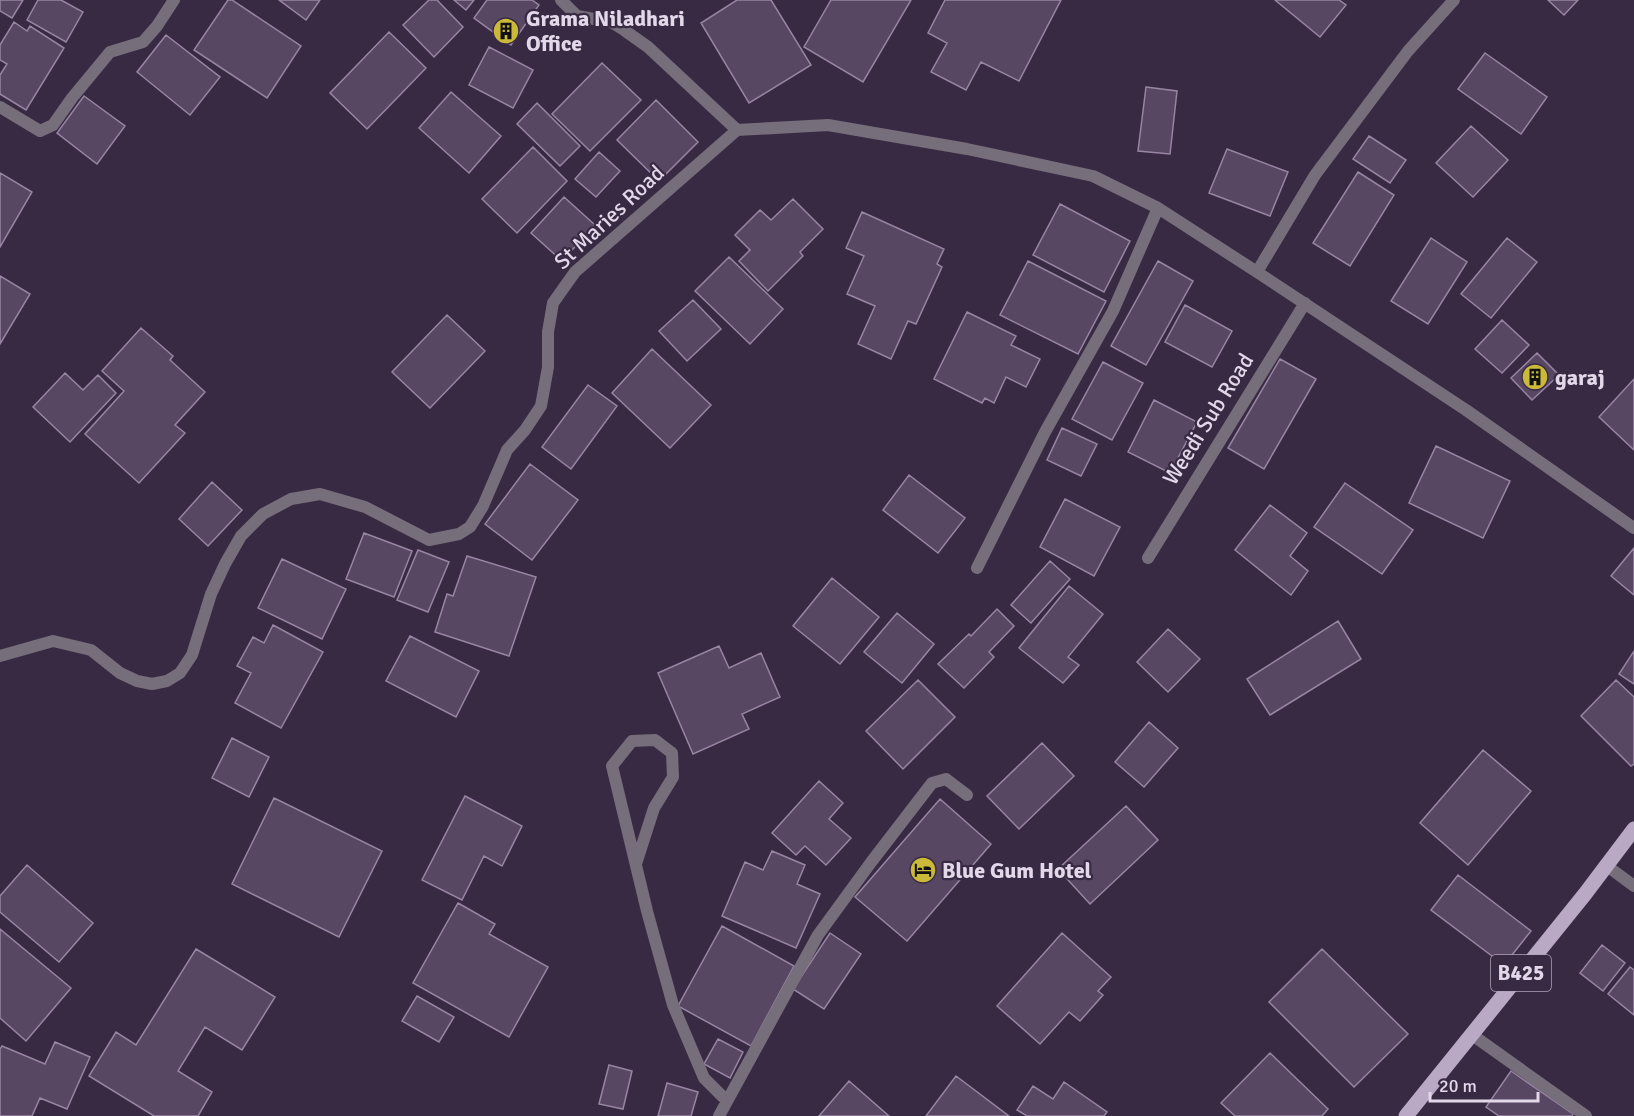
<svg xmlns="http://www.w3.org/2000/svg" width="1634" height="1116" font-family="Signika,sans-serif">
<style>
.building{fill:#584763;stroke:#9885a4;stroke-width:1.5}
.lines{fill:none;stroke-linecap:round;stroke-linejoin:round}
.street{stroke:#766e7b;stroke-width:12}
.primary{stroke:#b9a9c4;stroke-width:15}
.labels{text-anchor:middle;dominant-baseline:central;stroke-width:4.5;stroke-linejoin:round;paint-order:stroke}
.shield{fill:#392a44;stroke:#afa4b8;stroke-width:1.5}
.shield-label{font-size:21px;font-weight:bold;fill:#e2d8e9}
.poi-label{font-size:22px;font-weight:bold;fill:#e2d8e9;stroke:#392a44;text-anchor:start}
.street-label{font-size:22px;fill:#e2d8e9;stroke:#392a44}
</style>
<rect width="100%" height="100%" fill="#392a44"/>
<path class="building" d="M0,0H23L12,18L0,11Z
M38,0H61L83,12L66,42L27,20Z
M228,0H232L301,46L267,98L194,50Z
M279,0H320L306,20Z
M429,0H437L463,27L434,57L403,25Z
M454,0H474L466,10Z
M487,0H532L539,5L511,45L474,18Z
M737,0H771L811,65L749,103L701,23Z
M831,0H911L863,82L804,47Z
M945,0H1061L1019,81L981,62L966,90L931,72L947,43L928,33Z
M1275,0H1339L1346,5L1320,37Z
M1548,0H1578L1564,15Z
M14,22L27,31L30,26L64,48L26,110L0,94V75L7,64L0,60V45Z
M389,32L426,68L367,129L330,93Z
M166,35L220,77L190,115L137,72Z
M489,47L533,70L513,108L469,85Z
M1485,53L1547,97L1521,134L1458,89Z
M602,63L641,100L590,151L552,114Z
M1146,87L1177,91L1170,154L1138,151Z
M451,92L501,136L469,173L419,128Z
M84,96L125,126L97,164L57,133Z
M656,100L698,142L659,181L617,140Z
M537,103L580,146L560,166L517,124Z
M1471,126L1508,160L1473,197L1436,163Z
M1369,136L1406,160L1390,183L1353,159Z
M533,147L567,181L517,233L482,199Z
M1227,149L1288,172L1270,216L1209,193Z
M599,152L620,171L596,197L575,179Z
M1358,172L1394,195L1350,266L1313,243Z
M0,173L32,192L0,247Z
M564,197L595,225L562,261L531,233Z
M793,199L823,229L800,252L803,256L768,291L739,261L750,250L735,235L760,210L771,220Z
M1060,204L1130,241L1104,292L1033,255Z
M862,212L944,249L937,264L942,267L916,324L908,321L891,359L858,344L875,306L847,294L864,256L846,248Z
M1431,238L1467,262L1428,324L1391,301Z
M1507,238L1537,262L1491,318L1461,294Z
M729,257L783,309L750,344L695,291Z
M1028,261L1106,301L1078,354L1000,315Z
M1158,261L1193,281L1146,365L1111,346Z
M0,276L30,294L0,344Z
M693,300L721,329L687,361L659,331Z
M1185,305L1232,331L1212,367L1165,342Z
M967,312L1016,336L1011,345L1040,359L1026,387L1006,377L994,403L985,398L982,403L934,379Z
M447,315L485,351L430,408L392,372Z
M1502,320L1529,345L1502,373L1475,349Z
M141,328L173,356L170,360L205,392L175,425L185,433L139,483L85,434L124,391L102,371Z
M652,349L711,405L670,448L612,393Z
M1537,353L1559,375L1532,400L1511,378Z
M1280,359L1316,379L1264,469L1228,448Z
M1103,362L1143,383L1112,440L1072,419Z
M65,373L83,390L98,375L116,393L70,442L33,407Z
M1634,379V450L1599,417Z
M588,385L617,406L571,469L542,447Z
M1154,400L1197,422L1170,473L1128,452Z
M1062,428L1097,444L1081,476L1047,460Z
M1436,446L1510,481L1483,538L1409,503Z
M530,464L578,500L532,560L485,524Z
M909,475L965,518L938,553L883,510Z
M212,482L242,510L208,546L179,519Z
M1345,483L1413,530L1382,574L1314,527Z
M1065,499L1120,527L1094,576L1040,547Z
M1270,505L1307,533L1290,556L1308,571L1291,595L1235,550Z
M364,533L412,551L394,597L346,579Z
M1634,548V595L1611,576Z
M418,550L449,562L428,612L397,600Z
M467,556L536,577L509,656L435,632L447,594L453,596Z
M282,559L346,589L322,639L258,608Z
M1050,561L1070,579L1031,623L1011,605Z
M832,578L879,617L840,664L793,626Z
M1069,586L1103,614L1068,657L1079,665L1063,683L1019,648Z
M997,609L1014,626L989,652L994,657L964,688L938,664L969,634L971,636Z
M897,613L934,644L902,683L864,652Z
M1338,621L1361,659L1270,715L1247,679Z
M273,625L323,652L281,728L235,703L251,673L237,666L253,637L264,643Z
M1168,629L1200,659L1168,692L1137,662Z
M410,636L479,671L456,717L386,681Z
M719,646L729,668L761,653L780,697L742,714L749,729L693,754L658,673Z
M1634,651V684L1619,674Z
M918,680L955,717L903,769L866,731Z
M1616,680L1634,697V764L1631,766L1581,716Z
M1149,722L1178,748L1144,787L1115,762Z
M232,738L269,757L249,797L212,778Z
M1042,743L1074,776L1019,829L987,796Z
M1483,750L1531,791L1468,865L1420,823Z
M819,781L843,803L829,819L851,838L826,865L805,846L796,855L772,833Z
M465,796L522,826L502,866L484,856L462,900L422,880Z
M274,798L382,851L339,937L232,884Z
M940,799L991,844L907,941L855,897Z
M1126,806L1158,840L1090,904L1058,869Z
M772,851L805,865L797,884L820,894L796,948L722,916L745,862L763,870Z
M27,865L93,923L59,962L0,912V896Z
M1458,875L1531,931L1504,965L1431,910Z
M458,903L495,924L489,934L548,967L509,1037L413,983Z
M722,926L794,966L751,1046L678,1006Z
M0,929L71,988L26,1041L0,1018Z
M830,933L861,954L824,1009L793,989Z
M1062,933L1111,977L1098,991L1103,995L1080,1021L1069,1012L1040,1044L997,1006Z
M1602,945L1625,963L1603,991L1580,973Z
M196,949L275,997L242,1050L205,1027L178,1071L212,1092L198,1116H154L89,1076L116,1032L136,1045Z
M1322,949L1408,1034L1354,1087L1269,1002Z
M1630,967L1634,970V1015L1608,994Z
M417,996L454,1017L439,1042L402,1021Z
M718,1039L743,1052L730,1078L704,1064Z
M55,1042L90,1057L67,1109L40,1098L32,1116H0V1049L2,1046L45,1064Z
M1270,1053L1328,1109L1322,1116H1235L1221,1103Z
M609,1065L632,1071L623,1109L599,1104Z
M1511,1071L1573,1114L1572,1116H1499L1486,1107Z
M956,1076L1009,1116H926Z
M849,1081L889,1116H819Z
M1064,1082L1107,1112L1104,1116H1027L1017,1110L1033,1086L1053,1099Z
M667,1083L698,1092L691,1116H658Z"/>
<g class="lines">
<path class="street" d="M561,0L577,16L611,22L624,30L648,47L737,130L828,125L967,149L1093,176L1158,208L1257,272L1466,410L1634,528
M0,107L40,131L53,125L72,98L110,52L143,42L157,26L174,0
M1257,272L1315,175L1408,51L1454,0
M1148,558L1305,303
M977,568L1045,432L1113,311L1158,208
M0,656L53,641L91,650L120,673L137,681L152,684L167,681L180,673L192,655L211,594L225,564L241,536L263,514L291,499L320,494L365,507L429,540L459,534L470,527L483,506L507,450L525,430L541,406L548,367V332L553,303L575,272L737,130
M636,864L654,808L673,777L672,753L655,740L632,741L612,766L647,911L673,1005L704,1078L727,1101
M1607,866L1634,886
M1471,1034L1586,1116
M719,1116L818,935L872,861L932,783L946,779L967,795"/>
<path class="primary" d="M1406,1116L1585,894L1634,829"/>
</g>
<defs>
<symbol id="building-disc" viewBox="-11 -11 22 22"><circle r="9.5" fill="#cbba39" stroke="#392a44"/><path d="M-4-6H4V6H1V3H-1V6H-4ZM-2.5-4.3h1.7v1.8h-1.7ZM.8-4.3h1.7v1.8H.8ZM-2.5-1h1.7V.8h-1.7ZM.8-1h1.7V.8H.8Z" fill="#111"/></symbol>
<symbol id="hotel-disc" viewBox="-11 -11 22 22"><circle r="9.5" fill="#cbba39" stroke="#392a44"/><path d="M-6-4.5h1.5V1H6V5H4.5V3h-9V5H-6ZM-4 0a1.8 1.8 0 1 1 3.6 0ZM.5 0V-2.5h3Q6-2.5 6 0Z" fill="#111"/></symbol>
</defs>
<g fill-rule="evenodd">
<use href="#building-disc" x="491" y="16" width="30" height="30"/>
<use href="#building-disc" x="1520" y="362" width="30" height="30"/>
<use href="#hotel-disc" x="908" y="855" width="30" height="30"/>
</g>
<g class="labels">
<rect class="shield" x="1491" y="955" width="60" height="36" rx="4.5"/>
<g class="shield-label">
<text x="1521" y="973">B425</text>
</g>
<g class="poi-label">
<text x="526" y="18">Grama Niladhari<tspan x="526" dy="25">Office</tspan></text>
<text x="1555" y="377">garaj</text>
<text x="942" y="870">Blue Gum Hotel</text>
</g>
<g class="street-label">
<text transform="translate(609 217) rotate(-43)">St Maries Road</text>
<text transform="translate(1208 419) rotate(-58)">Weedi Sub Road</text>
</g>
</g>
<path d="M1430 1092v9h108v-9" fill="none" stroke="#e2d8e9" stroke-width="3"/>
<text x="1439" y="1092" font-size="18" fill="#e2d8e9" stroke="#392a44" stroke-width="4.5" paint-order="stroke">20 m</text>
</svg>
